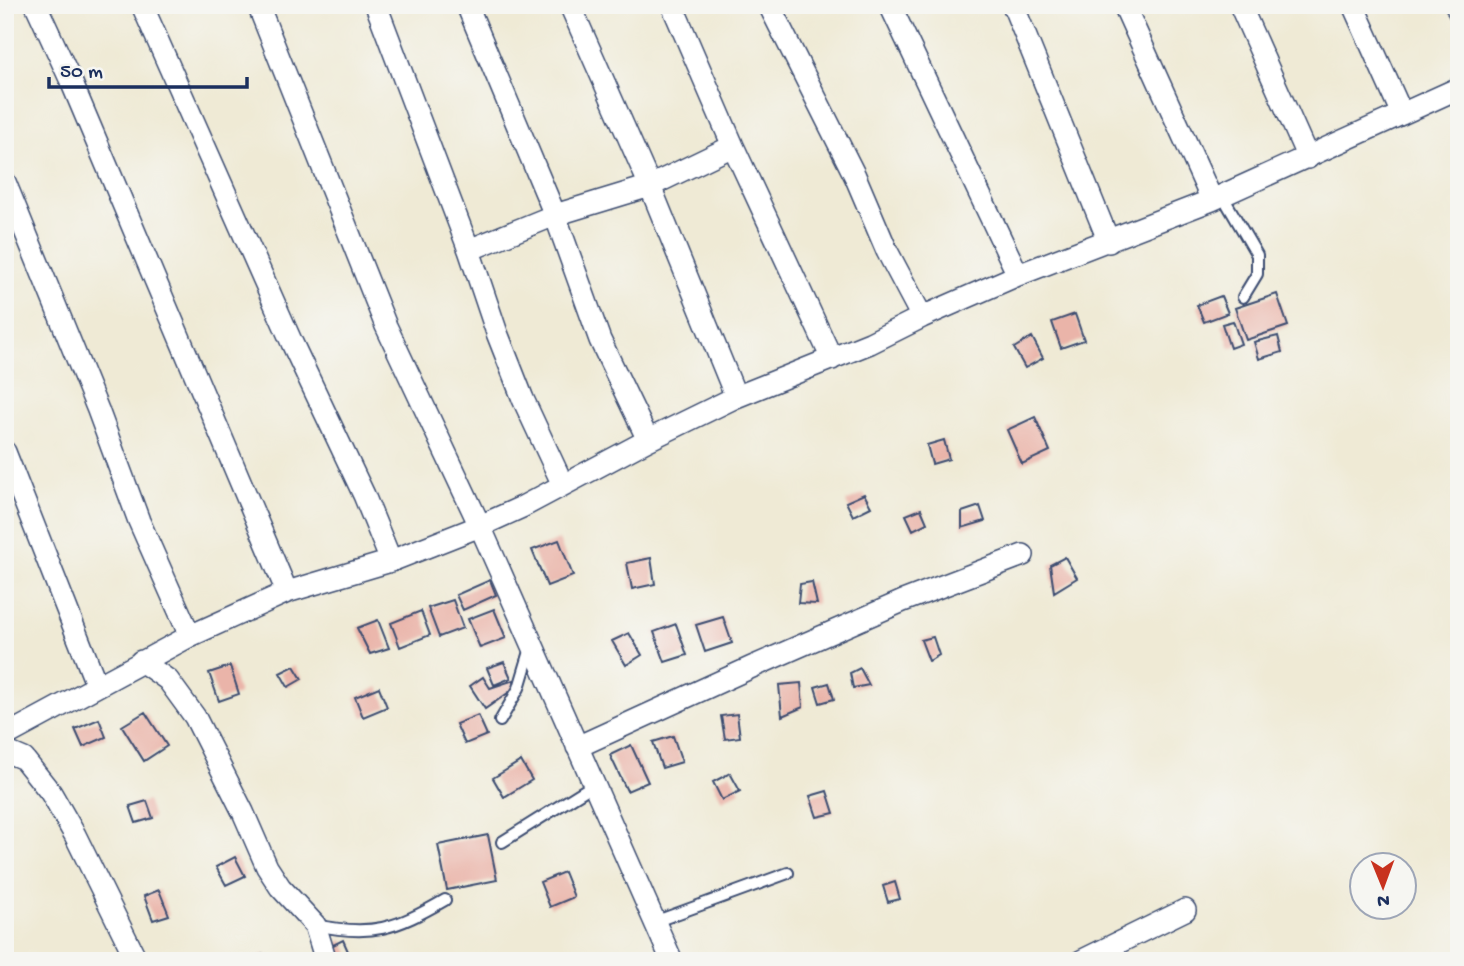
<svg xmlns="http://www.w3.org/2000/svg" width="1464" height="966" font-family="'Gochi Hand',sans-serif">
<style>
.building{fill:#eab4a9}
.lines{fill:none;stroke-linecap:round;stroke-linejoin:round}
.service-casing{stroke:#3b4b70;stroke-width:14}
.minor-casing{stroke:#3b4b70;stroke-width:24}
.service{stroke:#fff;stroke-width:10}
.minor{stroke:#fff;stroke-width:21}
</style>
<rect width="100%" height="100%" fill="#f6f6f2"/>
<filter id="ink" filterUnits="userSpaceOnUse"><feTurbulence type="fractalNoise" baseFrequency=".0143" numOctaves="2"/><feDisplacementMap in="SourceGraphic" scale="14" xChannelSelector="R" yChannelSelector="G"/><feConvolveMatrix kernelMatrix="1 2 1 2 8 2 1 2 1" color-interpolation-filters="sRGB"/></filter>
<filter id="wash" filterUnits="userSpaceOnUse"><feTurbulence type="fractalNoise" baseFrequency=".00686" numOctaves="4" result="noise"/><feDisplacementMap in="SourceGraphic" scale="28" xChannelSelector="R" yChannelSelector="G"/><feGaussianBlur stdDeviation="1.57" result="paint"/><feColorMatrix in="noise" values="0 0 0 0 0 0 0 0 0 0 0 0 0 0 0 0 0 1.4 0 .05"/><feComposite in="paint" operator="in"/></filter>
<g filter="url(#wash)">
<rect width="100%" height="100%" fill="#efead5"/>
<g id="blocks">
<path class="building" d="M1277,294L1288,326L1246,340L1235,308Z
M1221,296L1228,313L1204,322L1197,305Z
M1075,314L1084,340L1061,348L1052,322Z
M1233,321L1241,344L1230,348L1222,324Z
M1278,336L1282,352L1259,359L1254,342Z
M1032,337L1043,358L1025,368L1014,348Z
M1035,417L1050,451L1022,464L1007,430Z
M944,440L949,459L932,464L927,445Z
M864,494L871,507L853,516L846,502Z
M980,506L985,521L962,528V512Z
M921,509L927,523L913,530L906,515Z
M559,540L573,576L547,586L532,550Z
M1065,557L1077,578L1054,592L1050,565Z
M651,558L655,584L632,589L627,563Z
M490,580L496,595L463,610L456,595Z
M812,582L817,604L798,603L800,584Z
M453,600L463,628L439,637L428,608Z
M494,609L506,638L480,648L468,619Z
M421,611L430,635L400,647L391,623Z
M723,617L732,643L705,652L696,625Z
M378,620L389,648L370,654L357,628Z
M676,624L687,655L665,662L654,632Z
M629,633L642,655L626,665L612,641Z
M933,637L939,655L929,661L921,640Z
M504,662L511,678L494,685L487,668Z
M230,666L239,694L219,701L209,673Z
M294,666L302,679L288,687L280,673Z
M860,668L869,685L853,688L850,673Z
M483,677L490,688L514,680L515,688L485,709L470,686Z
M801,683L803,707L782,716L779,685Z
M829,683L834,699L820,703L815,687Z
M379,687L387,707L363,717L355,697Z
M145,712L167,746L144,761L122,726Z
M737,714L740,737L725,739L721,716Z
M478,715L487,735L465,744L456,724Z
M99,719L106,737L83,747L75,729Z
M673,736L682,762L662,768L653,742Z
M631,745L648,782L627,791L610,755Z
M521,761L532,780L504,797L493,778Z
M730,773L740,791L722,800L713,782Z
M827,791L834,813L817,817L810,796Z
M147,801L153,818L136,823L130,806Z
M488,835L497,880L447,890L438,845Z
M235,857L245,876L226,885L216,867Z
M564,872L574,897L550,907L540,882Z
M895,882L900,899L888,902L883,886Z
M159,890L169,915L153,920L144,896Z
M343,940L351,958L348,961H338L331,946Z
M263,954L267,961H253Z"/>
</g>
</g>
<g filter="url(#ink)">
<use href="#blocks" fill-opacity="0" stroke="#3b4b70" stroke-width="2"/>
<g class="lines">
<defs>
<path id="service" d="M1222,195L1257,255V274L1243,297
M500,721L519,688L531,648
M502,842L593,785
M654,922L788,873
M315,925C372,937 395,929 445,900"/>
<path id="minor" d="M36,5L71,81L287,592
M142,5L292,343L364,495L391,561
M258,5L386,326L480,526L672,961
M376,5L469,250L497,333L523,399L563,485
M467,5L555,215L600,340L648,440
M570,5L650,186L736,397
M672,5L733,146L832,359
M769,5L855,176L887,251L922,317
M890,5L1018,275
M1013,5L1109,242
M1124,5L1212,200
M1240,5L1308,158
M1353,5L1402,114
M1456,5L1459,12
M5,182L98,410L139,521L190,636
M469,250L555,215L650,186L733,146
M5,452L97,686
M141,661L168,680L195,717L243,812L267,867L280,887L315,925L326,961
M5,736L190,636L287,592L391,561L480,526L522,507L648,440L736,397L870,343L922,317L1018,275L1212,200L1459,88
M577,747L752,667L903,601L1023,555
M5,751L24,759L51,793L75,835L137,961
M1081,961L1185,910"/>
</defs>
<use href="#service" class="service-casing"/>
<use href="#minor" class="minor-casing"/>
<use href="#service" class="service"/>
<use href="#minor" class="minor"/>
</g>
</g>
<rect width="1464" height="966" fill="none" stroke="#f6f6f2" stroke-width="28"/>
<g transform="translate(1383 886) rotate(179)"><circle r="33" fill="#f6f6f2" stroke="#9ea6b7" stroke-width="2"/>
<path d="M0-5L12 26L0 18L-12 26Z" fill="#c8321e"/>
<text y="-10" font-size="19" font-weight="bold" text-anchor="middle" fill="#1b2f5e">N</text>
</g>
<path d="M49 77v10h198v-10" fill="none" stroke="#1b2f5e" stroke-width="3.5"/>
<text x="60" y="77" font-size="21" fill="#1b2f5e" stroke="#f6f6f2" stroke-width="5" paint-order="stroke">50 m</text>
</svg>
